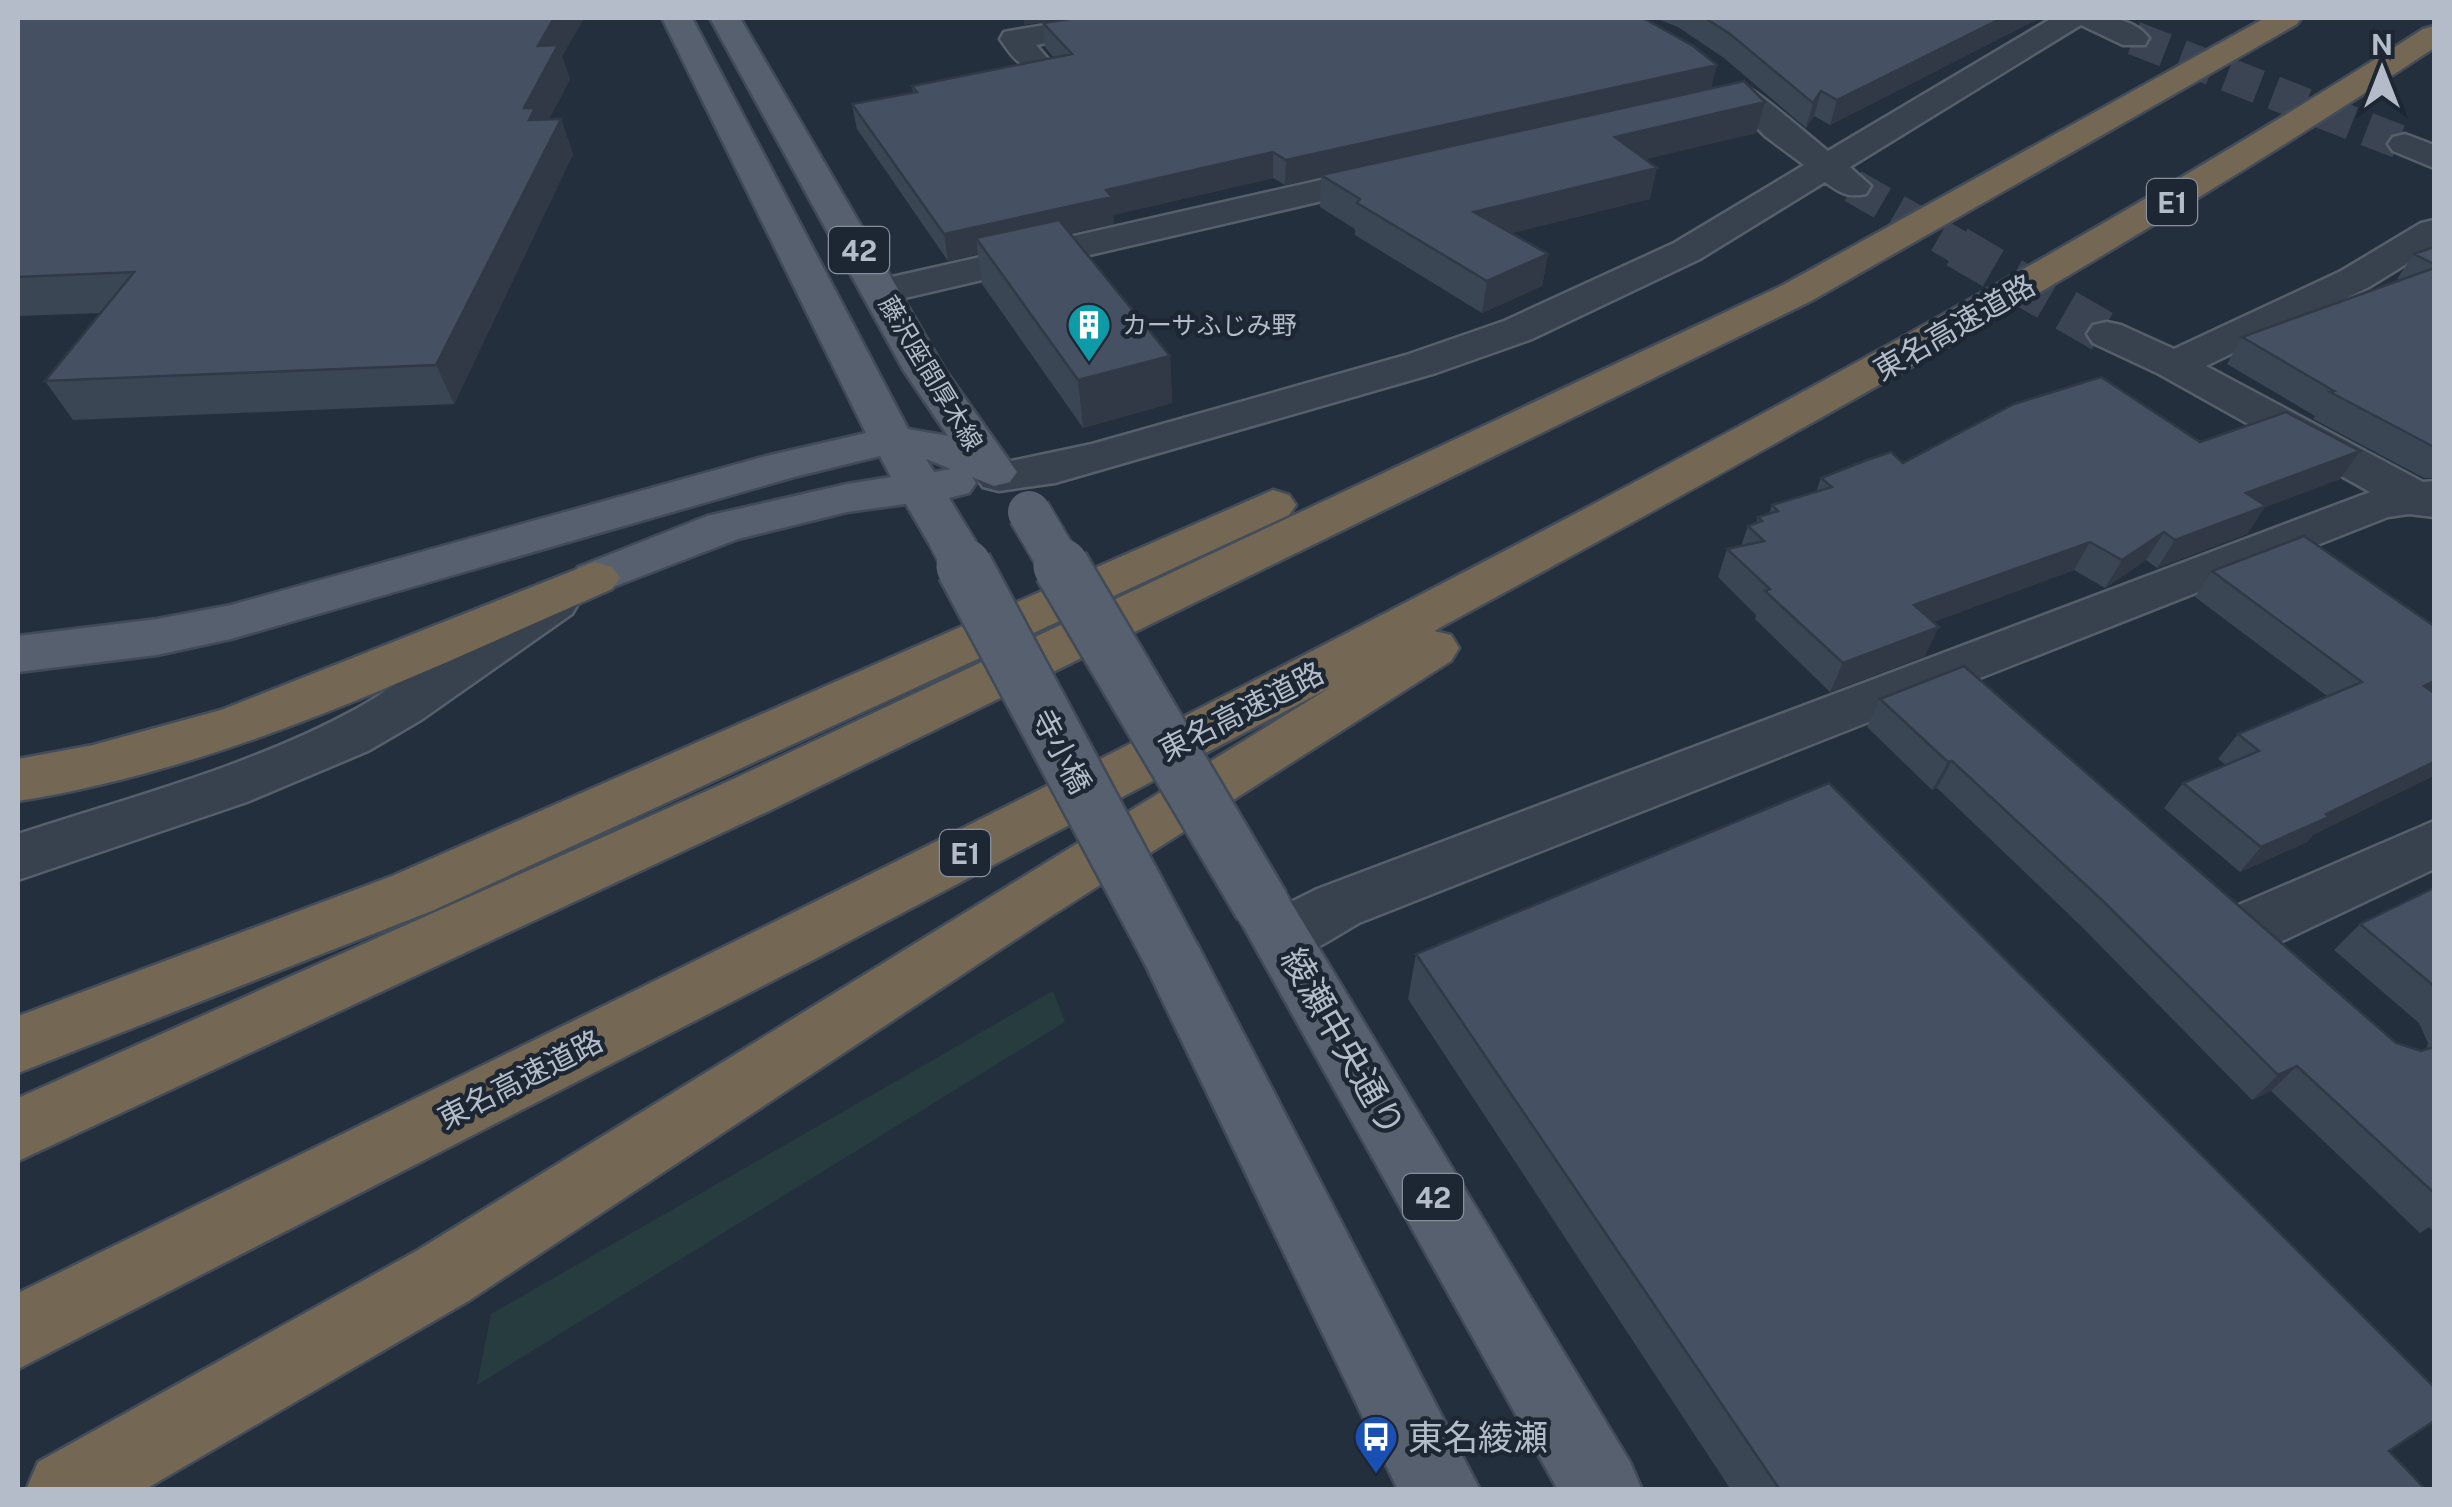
<svg xmlns="http://www.w3.org/2000/svg" width="2452" height="1507" font-family="'Public Sans','Noto Sans JP',sans-serif">
<style>
.green{fill:#263c3f}
.lines{fill:none;stroke-linecap:round;stroke-linejoin:round}
.minor-tunnel-far1{stroke:#3a4453;stroke-width:34;stroke-dasharray:34 16;stroke-linecap:butt}
.minor-tunnel{stroke:#3a4453;stroke-width:42;stroke-dasharray:42 21;stroke-linecap:butt}
.minor-casing{stroke:#565f6c;stroke-width:5}
.major-casing{stroke:#414a57;stroke-width:5}
.highway-casing{stroke:#434c59;stroke-width:5}
.minor{fill:#38414e;fill-rule:evenodd}
.major{fill:#56606e;fill-rule:evenodd}
.highway{fill:#746855;fill-rule:evenodd}
.major-bridge-far1-casing{stroke:#414a57;stroke-width:46;stroke-linecap:butt}
.major-bridge-casing{stroke:#414a57;stroke-width:60;stroke-linecap:butt}
.major-bridge-far1{stroke:#56606e;stroke-width:42}
.major-bridge{stroke:#56606e;stroke-width:55}
.wall{fill:#3b4654}
.shaded-wall{fill:#303945}
.building{fill:#455162;stroke:#303945;stroke-width:2.5}
.labels{text-anchor:middle;dominant-baseline:central;stroke-width:9;stroke-linejoin:round;paint-order:stroke}
.far-poi-label{font-size:25px;fill:#b4bcc9;stroke:#1d2633;text-anchor:start}
.far-street-label{font-size:25px;fill:#b4bcc9;stroke:#1d2633}
.shield{fill:#1d2633;stroke:#878f9c;stroke-width:2.5}
.shield-label{font-size:28px;font-weight:bold;fill:#b4bcc9}
.street-label{font-size:30px;fill:#b4bcc9;stroke:#1d2633}
.near-street-label{font-size:35px;fill:#b4bcc9;stroke:#1d2633}
.near-poi-label{font-size:35px;fill:#b4bcc9;stroke:#1d2633;text-anchor:start}
</style>
<rect width="100%" height="100%" fill="#242f3e"/>
<path class="green" d="M1053,991L1065,1022L477,1385L491,1314Z"/>
<g class="lines">
<path class="minor-tunnel-far1" d="M2134,38L2405,144
M1853,186L1962,249"/>
<path class="minor-tunnel" d="M1957,247L2107,334"/>
<defs>
<path id="minor" d="M1088,18L1141,20L1137,26L1126,29L1036,45L1049,60L1044,67C1021,72 1012,56 1000,39L1004,32L1015,30Z
M2052,18C2082,18 2128,10 2149,38L2145,45H2123L2081,25L1850,167L1871,186L1866,194C1848,198 1840,193 1825,182L1700,259L1532,339L1436,373L1055,483L999,491L983,487L976,477L983,467L1092,444L1406,355L1504,321L1674,243L1804,165L1765,136L1737,107L1695,117L1683,114L1678,107L1683,100C1702,95 1727,85 1746,87C1755,88 1815,141 1828,151Z
M2405,134L2434,145V168L2393,151L2388,144L2393,137Z
M1392,164L1404,168L1410,175L1404,182L883,303L869,299L863,291L869,283L883,279Z
M2434,220V247L2369,287L2206,366L2423,482L2434,481V517L2409,514L2388,517L1359,923C1325,942 1298,967 1259,954L1250,936L1259,918L1317,889L2370,492L2159,374L2093,343L2087,334L2093,325L2107,322L2121,325L2174,349L2341,271L2421,223Z
M554,585L572,590L579,602L572,614L421,720L368,751L247,802L18,880V834C130,797 249,767 354,710C420,675 483,605 554,585Z
M2434,821V869L2278,943L2256,950L2234,943L2226,925L2234,907Z"/>
<path id="major" d="M662,18H692L908,429L948,436L904,371L710,18H740L945,370L1017,472L1010,482L994,486L972,477L976,483L969,493L949,498L975,541L968,552L951,556L934,552L906,504L847,512L738,539L595,594L578,589L570,578L578,567L707,516L847,484L891,477L880,456L794,477L231,639L157,655L18,672V636L157,619L231,605L766,456L866,433ZM926,459L951,469L934,472Z
M1262,882L1283,889L1630,1462L1642,1490H1558L1232,906L1241,889Z
M1174,934L1196,942L1480,1490H1398L1143,960L1152,942Z"/>
<path id="highway" d="M2265,18H2301L2297,24L1811,301L769,811L18,1161V1098L729,781L1783,285Z
M2434,26V48C2112,261 1773,446 1434,631L1451,635L1459,648L1451,661L1042,922L470,1300L144,1490H26L38,1462L418,1250L1331,687L815,959L18,1369V1293C488,1062 960,835 1424,593C1764,416 2100,235 2423,29Z
M1273,490L1289,495L1296,505L1289,515L434,910L18,1073V1016L392,876Z
M595,562L612,567L620,578L612,589C420,673 227,768 18,801V759L93,745L221,710Z"/>
</defs>
<use href="#minor" class="minor-casing"/>
<use href="#major" class="major-casing"/>
<use href="#highway" class="highway-casing"/>
<use href="#minor" class="minor"/>
<use href="#major" class="major"/>
<use href="#highway" class="highway"/>
<defs>
<path id="major-bridge-far1" d="M1029,512L1062,568
M951,541L966,568"/>
<path id="major-bridge" d="M964,566L1174,960
M1061,566L1262,906"/>
</defs>
<use href="#major-bridge-far1" class="major-bridge-far1-casing"/>
<use href="#major-bridge" class="major-bridge-casing"/>
<use href="#major-bridge-far1" class="major-bridge-far1"/>
<use href="#major-bridge" class="major-bridge"/>
</g>
<path class="wall" d="M18,18H584L562,56L570,79L549,119H561L573,154L454,404L73,420L45,381L101,313L18,316Z
M1655,18H2040L1830,125L1814,116L1806,128L1724,58L1678,27Z
M1043,23L1711,88L1765,102L1756,133L1645,159L1650,199L1511,233L1548,254L1542,286L1482,313L1355,235V229L1320,207L1321,177L1285,185L1273,178L1113,215L1114,224L1070,233L1170,356L1172,403L1083,428L982,284L978,254L948,261L857,129L852,104L913,92L912,86L1054,58L1045,47Z
M2434,247V478H2424L2313,419L2315,416L2227,364L2242,337L2400,280L2397,279L2414,254Z
M2200,442L2340,479L2265,507L2247,534L2157,568L2146,560L2105,588L2074,570L1933,622L1925,656L1830,692L1755,619L1756,615L1718,577L1727,549L1741,546L1748,526L1756,523L1758,517L1769,514L1772,505L1816,492L1821,478L1903,463Z
M2212,571L2434,626L2313,835L2307,842L2240,872L2164,808L2183,783L2226,765L2218,759L2238,734L2327,696L2195,597Z
M1880,699L2396,1043L2421,1051L2426,1050L2428,1043L2419,1023L2334,950L2360,924L2434,888V1232L2429,1227L2420,1233L2271,1091L2252,1100L2082,927L1937,788L1932,790L1867,727Z
M1416,954L2389,1451L2426,1490H1731L1408,999Z"/>
<path class="shaded-wall" d="M554,18H584L562,56L570,79L543,131L541,155L524,108L538,46Z
M1024,18H1068L1024,25Z
M2002,18H2040L1830,125L1837,100Z
M1717,65L1711,90L1321,175V177L1285,185L1286,160Z
M1821,91L1814,116L1806,128L1813,103Z
M1765,102L1756,133L1609,168L1615,137Z
M561,119L573,154L454,404L436,365Z
M1273,152V178L1113,215L1114,224L986,252L976,238L978,254L948,261L944,234L1106,190Z
M1657,168L1650,199L1469,244L1474,212Z
M1548,254L1542,286L1482,313L1487,281Z
M1170,356L1172,403L1083,428L1078,380Z
M2360,451L2340,479L2265,507L2247,534L2157,568L2175,540L2246,493Z
M2164,532L2146,560L2105,588L2122,560Z
M2090,542L2074,570L1900,634L1914,605Z
M1939,627L1925,656L1830,692L1843,663Z
M2434,681V697L2424,686Z
M1952,761L1937,788L1932,790L1948,762Z
M2434,762V776L2313,835L2307,842L2240,872L2261,847Z
M2297,1066L2271,1091L2252,1100L2278,1075Z"/>
<path class="building" d="M18,18H554L538,46L558,45L524,108H535L529,120L561,119L436,365L45,381L134,272L18,277Z
M1076,18H1643L1693,46L1717,65L1286,160L1273,152L1106,190L1112,197L944,234L852,104L917,92L912,86L1072,54L1043,23Z
M1705,18H2002L1837,100L1821,91L1813,103L1730,34Z
M1744,81L1765,102L1615,137L1657,168L1474,212L1548,254L1487,281L1357,203L1360,199L1321,175Z
M1059,220L1170,356L1078,380L976,238Z
M2434,247V264L2414,254Z
M2434,268V447L2330,392L2334,391L2242,337Z
M2101,377L2200,442L2286,412L2360,451L2246,493L2266,506L2175,540L2164,532L2122,560L2090,542L1914,605L1939,627L1843,663L1765,591L1770,589L1727,549L1764,541L1748,526L1762,521L1758,517L1778,511L1772,505L1832,487L1821,478L1867,460L1891,452L1903,463L2014,404Z
M2304,536L2434,626V681L2424,686L2434,693V762L2326,814L2329,817L2261,847L2183,783L2259,751L2238,734L2362,682L2212,571Z
M1964,666L2396,1043L2421,1051L2434,1047V1193L2297,1066L2278,1075L2102,900L1952,761L1948,762L1880,699Z
M1829,783L2434,1387V1421L2389,1451L2426,1490H1780L1416,954Z
M2434,888V986L2360,924Z"/>
<defs>
<symbol id="building-pin" viewBox="-11 -11 22 30"><path d="M0 17L-7.5 6A9.5 9.5 0 1 1 7.5 6Z" fill="#0f9aa8" stroke="#1d2633"/><path d="M-4-6H4V6H1V3H-1V6H-4ZM-2.5-4.3h1.7v1.8h-1.7ZM.8-4.3h1.7v1.8H.8ZM-2.5-1h1.7V.8h-1.7ZM.8-1h1.7V.8H.8Z" fill="#fff"/></symbol>
<symbol id="bus-pin" viewBox="-11 -11 22 30"><path d="M0 17L-7.5 6A9.5 9.5 0 1 1 7.5 6Z" fill="#1a4fb4" stroke="#1d2633"/><path d="M-5-6H5V4H4V6H2V4H-2V6H-4V4H-5ZM-3.5-4V0h7V-4ZM-3.5 1.2v1.5H-2V1.2ZM2 1.2v1.5H3.5V1.2Z" fill="#fff"/></symbol>
</defs>
<g fill-rule="evenodd">
<use href="#building-pin" x="1064" y="300" width="50" height="68"/>
<use href="#bus-pin" x="1351" y="1412" width="50" height="68"/>
</g>
<g class="labels">
<g class="far-poi-label">
<text x="1122" y="325">カーサふじみ野</text>
</g>
<g class="far-street-label">
<text transform="translate(931 373) rotate(59)">藤沢座間厚木線</text>
</g>
<g class="shield">
<rect x="2147" y="179" width="50" height="46" rx="8"/>
<rect x="829" y="227" width="60" height="46" rx="8"/>
<rect x="940" y="830" width="50" height="46" rx="8"/>
<rect x="1403" y="1174" width="60" height="46" rx="8"/>
</g>
<g class="shield-label">
<text x="2172" y="202">E1</text>
<text x="859" y="250">42</text>
<text x="965" y="853">E1</text>
<text x="1433" y="1197">42</text>
</g>
<g class="street-label">
<text transform="translate(1954 327) rotate(-30)">東名高速道路</text>
<text transform="translate(1241 711) rotate(-27)">東名高速道路</text>
<text transform="translate(1062 751) rotate(62)">寺小橋</text>
<text transform="translate(520 1079) rotate(-27)">東名高速道路</text>
</g>
<g class="near-street-label">
<text transform="translate(1343 1042) rotate(60)">綾瀬中央通り</text>
</g>
<g class="near-poi-label">
<text x="1408" y="1437">東名綾瀬</text>
</g>
</g>
<rect width="2452" height="1507" fill="none" stroke="#b4bcc9" stroke-width="40"/>
<g transform="translate(2382 70)" stroke="#1d2633" stroke-width="8" paint-order="stroke">
<path d="M0-8L18 38L0 25L-18 38Z" fill="#b4bcc9"/>
<text y="-15" font-size="28" font-weight="bold" text-anchor="middle" fill="#b4bcc9">N</text>
</g>
</svg>
